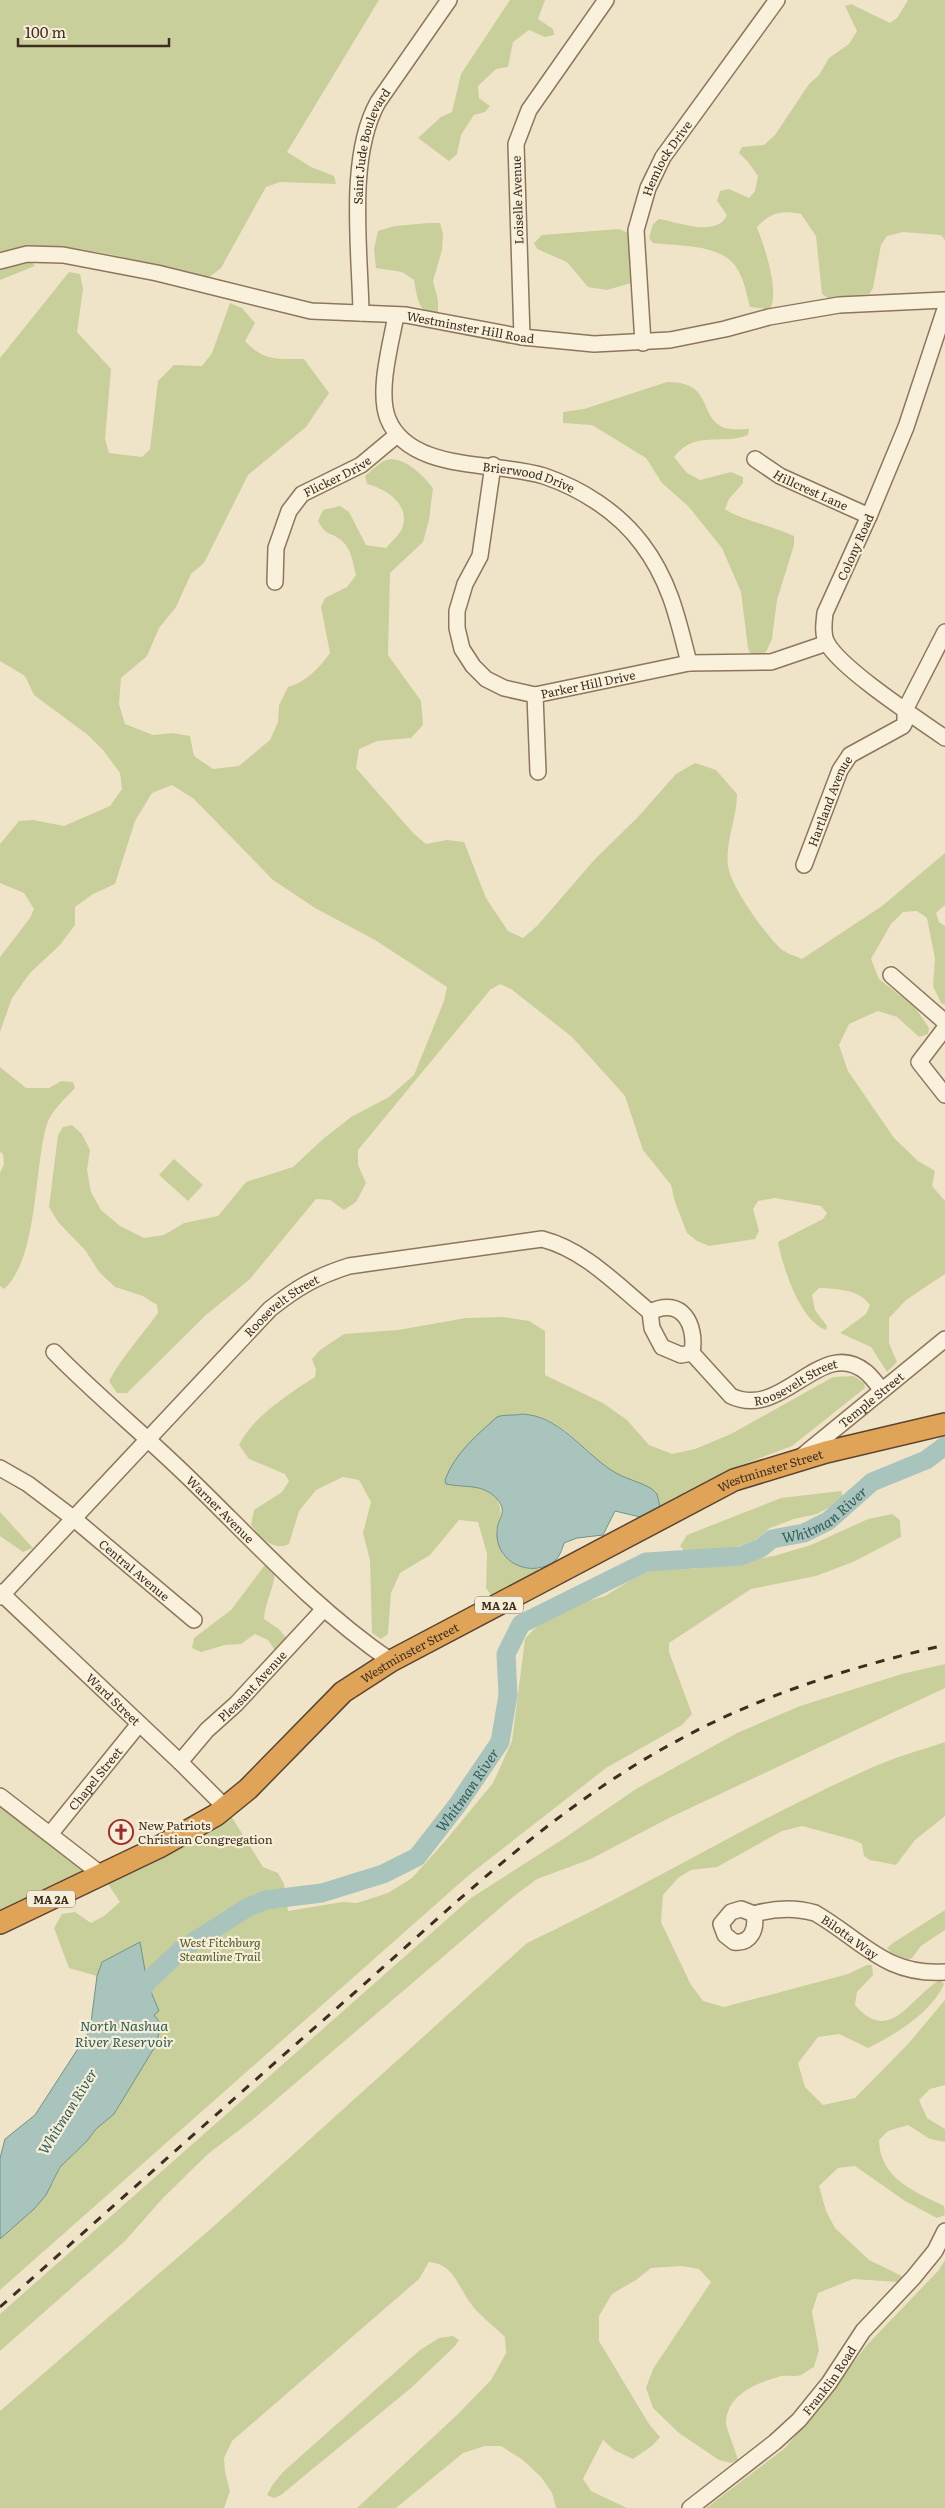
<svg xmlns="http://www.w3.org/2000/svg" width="945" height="2508" font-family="Literata,serif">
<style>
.green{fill:#c9cf9b}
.water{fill:#a9c4bc;stroke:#6f938a}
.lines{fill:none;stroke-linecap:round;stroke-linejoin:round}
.river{stroke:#a9c4bc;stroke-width:19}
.minor-casing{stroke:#8d765c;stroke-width:18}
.highway-casing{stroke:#5b4430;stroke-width:24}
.minor{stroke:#faf1dc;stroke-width:15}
.highway{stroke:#e0a458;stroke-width:21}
.rail{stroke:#3d2e20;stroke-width:3;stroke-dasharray:9 9;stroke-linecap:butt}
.labels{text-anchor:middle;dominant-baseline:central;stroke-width:4.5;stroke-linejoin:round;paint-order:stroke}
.shield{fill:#f7eed8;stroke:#756857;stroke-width:1}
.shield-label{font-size:11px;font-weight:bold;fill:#3d2e20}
.street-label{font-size:12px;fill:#3d2e20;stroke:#f7eed8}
.poi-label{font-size:12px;fill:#3d2e20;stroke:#f7eed8;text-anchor:start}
.park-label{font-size:12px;font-style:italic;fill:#4d5a26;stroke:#f7eed8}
.water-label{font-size:14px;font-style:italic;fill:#2f5d5a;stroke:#f7eed8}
</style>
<rect width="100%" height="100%" fill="#f0e4c8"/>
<path class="green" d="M0,0H379L287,152L311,167L334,176L336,184L280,182L266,187L221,268L207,279C156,266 105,249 53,247C35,247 17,252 0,257Z
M510,0H545L538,19L553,29L554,35L545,37L529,30L513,42L508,67L496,69L478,86L479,98L490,106L485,112L474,115L461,135L457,154L449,161L418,138L441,117L452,112L461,74Z
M908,0H945V240L941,235L903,232L887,236L881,245L873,288L869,294L828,298L822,294L816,236L801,214C782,210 770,213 757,227C764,246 780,291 770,309L750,307C746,292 743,272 731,261C712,244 676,246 653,243L649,238L653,224L659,219C678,222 717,238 727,215L717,201L720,191L729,189L749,198L755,191L758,176L748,162L739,153L742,147L764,145L775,135L809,84L819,75L829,58L849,44L857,31L845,6L851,4L890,23L897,18Z
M428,223H440L443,234L442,250L433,281L438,300V312C418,318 417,295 414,280L402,272L376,268L374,249L378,231L395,226Z
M619,229L631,234V283L607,290L588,287L567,262L537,249L534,243L542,235Z
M32,262L35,266L0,280V270Z
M69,272L80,274L83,289L77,332L111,369L105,439L109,453L142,457L150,449L158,381L174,365L202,366L212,353L230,303L242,308L255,323L245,341C263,361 278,359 304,359L329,393L306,427L248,475L204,563L191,574L176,607L159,628L147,656L121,678L119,704L125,724L153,735L173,733L190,736L194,756L213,769L239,766L270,740L278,722L279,705L288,687C306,682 319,668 330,653L321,607L325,598L347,587L356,575C353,564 352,550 342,541C331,531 327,538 318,521L323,510L340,506L349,512L366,545L386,548C391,542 399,535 402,529C411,505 387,489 367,484L365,476C371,471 378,464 384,461C401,453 424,476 433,488L429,520L423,542L390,573L388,655L421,701L423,725L411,738L377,741L359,749L356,768L414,834L426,844L447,840L464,842L486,898L508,931L523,938L537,926L595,859L637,818L676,774L695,763L716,770L737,794C737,818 725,842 728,866C731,887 765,934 781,949C786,953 795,956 802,959L882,906L945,853V905L936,913L939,922L945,926V1005L941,1003L933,986L935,959L927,918L917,911L903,912L891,924L871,959L879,979L915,1007L929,1028L928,1034L919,1037L897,1017L878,1011L849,1024L839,1045L848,1071L894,1138L918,1161L935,1171L932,1186L945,1201V1274L906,1300L889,1318V1343L897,1362L887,1372L871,1347L840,1333L866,1314L870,1305C859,1289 837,1289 819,1288L812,1295L815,1310L827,1326L826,1330C800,1321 783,1268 778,1242L823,1219L827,1213L821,1206L775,1198L758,1201L753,1209L759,1231L755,1239L709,1246L697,1241L687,1233L675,1202L671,1185L643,1150L625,1096L572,1037L511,989L500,984L490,990L358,1150V1165L366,1183L356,1202L344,1210L330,1200L316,1199L250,1279L206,1315L127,1393H117L109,1381C122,1357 142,1335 158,1313L157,1305L143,1296L115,1287L100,1273L85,1250L58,1222L49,1207L58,1135L63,1127L72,1125L82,1134L90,1150L87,1170L91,1192L101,1210L120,1226L144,1238L164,1235L184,1223L218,1216L246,1182L293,1167L323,1139L351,1117L389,1097L414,1075L444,1001L447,987L375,940L315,908L273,880L194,799L172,785L152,793L135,821L115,884L93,894L75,907V925L60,945L30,973L12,998L0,1032V957L30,918L34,909L24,893L0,883V844L19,821L33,820L64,826L110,806L122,789L120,773L103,750L88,735L34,695L25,676L0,661V358Z
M667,382C715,382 697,417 725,428C732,430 742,429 749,429L748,435C721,446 696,429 674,457L687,473L700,480L731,472L743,477V483L729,499L725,509C738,519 774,526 794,536V545L777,600L772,639L766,652L758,655L750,653L748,648L741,592L722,548L688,506L662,483L646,458L592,425L563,423V412L584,409Z
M0,1067L26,1088H49L61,1081L73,1082L75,1088C66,1098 51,1111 47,1124C34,1166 38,1260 4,1289L0,1286V1173L4,1164L3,1154L0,1152Z
M174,1159L203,1185L188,1201L159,1175Z
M503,1317L529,1321L545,1331V1375L603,1403L627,1420L649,1445L672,1454L695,1449L731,1434L833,1377L854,1376L864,1383L865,1388L792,1446L726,1471L660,1507L657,1494L652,1489C639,1481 623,1479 610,1470C575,1445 557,1407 509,1417L446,1484C456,1486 465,1483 474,1486C498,1491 507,1509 496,1530L503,1555L525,1568L538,1569L539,1574L491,1595L486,1588L487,1554L478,1522L459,1520L430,1555L400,1573L391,1593L388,1634L381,1639L372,1633L370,1560L363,1533L371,1502L359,1480L343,1477L316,1490L299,1511L289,1544C272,1552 261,1537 251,1525L254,1510L282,1492L289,1481L285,1474L249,1459L239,1445C252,1417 290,1393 315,1377L316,1370L312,1359L320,1350L344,1334L398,1330L466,1318Z
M841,1491L844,1499L817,1514L794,1519L770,1528L754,1541L731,1549L686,1553L680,1546L687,1535L781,1498Z
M0,1512L33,1548L23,1552L0,1536Z
M892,1514L900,1520L901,1537L853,1562L816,1576L751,1589L669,1643V1652L692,1714L682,1725L606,1768L469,1875L0,2290V2239L18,2223L53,2183L60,2167L87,2141L96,2129L114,2114L156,2045L153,2015L159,2011L147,1982L140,1942L102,1962L97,1976L69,1968L54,1928L62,1914L75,1912L91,1923L104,1916L120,1902L102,1875L0,1923V1796L102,1875L226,1808L263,1867L278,1873L284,1884L288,1911L342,1902L357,1903L388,1893L412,1878L446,1840L493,1783L512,1741L525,1639L534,1629L559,1610L605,1596L652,1567L670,1566L692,1569L774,1556L811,1545L868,1519Z
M265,1565H274C278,1583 265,1599 264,1619L279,1629L287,1639L285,1648L274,1649L268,1640L255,1634L241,1644L225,1645L201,1652L192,1648L194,1638L231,1610Z
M945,1664V1688L669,1818L591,1859L537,1879L513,1897L251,2121L208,2154L163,2198L125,2241L0,2351V2314L471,1898L563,1839L636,1789L737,1733L800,1706L902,1674Z
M945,1742V1816L915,1840L896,1865L870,1860L864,1856L862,1844L854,1840L802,1826L782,1831L717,1867L691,1870L678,1878L663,1895L661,1922L691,1985L703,2001L724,2007L848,1974L867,1965H872L873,1975L857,1992L855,2005C890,2046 910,1997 940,1980L944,1984C932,2012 895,2035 868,2048L839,2034L818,2037L798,2063L805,2087L823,2105L855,2098L908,2044L945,2000V2085L930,2089L919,2100L927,2118L945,2129V2142L930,2139L908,2125L888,2131L879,2140C880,2179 914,2191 944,2206L945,2215L937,2218L905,2201L855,2166L838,2168L819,2186L826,2211L835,2228L869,2260L902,2276L899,2282L853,2279L818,2293L812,2312L819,2350L814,2367C810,2369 805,2373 801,2375C795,2377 787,2375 781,2376C757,2383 727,2394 726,2423C726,2428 736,2451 738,2460L731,2463L719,2460L679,2433L653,2408L646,2388L653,2369L711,2282L699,2269L682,2266L651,2268L636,2280L612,2294L599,2316V2341L649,2424L660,2437L652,2446L633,2459L614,2450L603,2440L583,2479L591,2491L627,2508H556L552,2493L541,2477L523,2460L501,2446H485L463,2453L396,2508H357L458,2414L491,2380L506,2353L505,2337C494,2326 480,2316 471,2304C458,2287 454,2264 429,2262L419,2279L232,2441L224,2458L225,2472L230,2491L224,2508H0V2411L214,2226L527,1943C644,1888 755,1819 873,1767C896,1757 921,1750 945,1742Z
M945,1910V1930L921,1946L912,1958L906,1961L892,1954L887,1948L893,1943Z
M945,2260V2508H706L785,2448L826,2399L866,2346L938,2271Z
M453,2336L459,2340L455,2346L411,2388L281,2495L274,2498L267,2495L273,2484L283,2472L420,2350L439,2338Z"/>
<path class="water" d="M522,1414C560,1416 581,1450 611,1470C624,1479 639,1481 652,1489L657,1494L660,1507L640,1517L615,1511L603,1535L577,1538L564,1543C561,1553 557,1563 546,1566C522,1575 495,1558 497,1531C497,1518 509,1513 497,1499C483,1483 464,1488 446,1484L445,1480C455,1453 476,1436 497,1417C504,1414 514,1416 522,1414Z
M140,1942L147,1982L159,2011L154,2015L161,2024L156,2045L114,2114L96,2129L87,2141L60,2167L46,2195L34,2209L0,2239V2158L5,2139L35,2115L90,2030L97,1976L102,1962Z"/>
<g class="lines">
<path class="river" id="s1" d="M135,2002L147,1982L181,1950L245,1909L265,1900L322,1893L383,1874L417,1857L458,1804L500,1742L508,1695L506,1654L521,1624L646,1562L741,1556L761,1548L772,1539L804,1533L828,1521L872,1482L926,1460L945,1446"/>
<defs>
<g id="minor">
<path id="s2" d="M0,261L27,254L63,255L157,273L311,311L406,315L522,337L594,344L670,340L725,329L769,317L839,305L945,300"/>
<path d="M945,309L906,427L869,516L825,613C824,623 822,634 827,643C841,669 918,719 945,738"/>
<path id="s3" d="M361,313C360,250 347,157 378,102L449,0"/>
<path id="s4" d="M396,315C391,344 377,391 388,419C410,473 497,461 544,476C582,489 618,512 642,544C670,581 678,619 689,663"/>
<path d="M522,337L516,144L529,110L606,0"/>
<path id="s5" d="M643,343L636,230L648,188L663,157L777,0"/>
<path id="s6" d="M755,459L780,476L869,516"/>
<path id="s7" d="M493,465L480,556L465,584L457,611V628L462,649L473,666L486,679L504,688L535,695L689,663L771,662L827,643"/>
<path id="s8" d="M275,582L276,548L289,511L302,494L361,465L397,435"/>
<path d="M535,695L538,772"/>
<path id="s9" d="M804,865L840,770L850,755L903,726L905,722V710L945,632"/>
<path d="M891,975L945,1022"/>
<path d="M945,1028L919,1062L945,1095"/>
<path id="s10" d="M54,1352C97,1396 145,1435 189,1478C254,1541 316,1610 391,1661"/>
<path id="s11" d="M692,1353L681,1355L662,1347L652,1328L650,1312C682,1296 697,1325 692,1353L731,1396C783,1421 821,1335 866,1372C871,1376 876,1383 881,1389"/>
<path id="s12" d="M802,1456L945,1339"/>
<path id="s13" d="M0,1468L28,1484L73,1518L194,1620"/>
<path id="s14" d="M0,1592L180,1762L226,1808"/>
<path id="s15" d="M0,1597L270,1309C298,1287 315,1277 349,1266L542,1239C585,1250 617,1285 650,1312"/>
<path id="s16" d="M180,1762L207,1730L236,1704L324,1609"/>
<path d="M0,1796L102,1875"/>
<path id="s17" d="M51,1833L139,1724"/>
<path d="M741,1909L754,1914C757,1929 751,1944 734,1942L725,1935L721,1924L731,1912Z"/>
<path id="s18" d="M754,1914C775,1908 794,1907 815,1913C862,1940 885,1976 945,1972"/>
<path id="s19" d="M690,2508L775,2442L799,2420L829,2383L863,2331L913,2278L935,2251L945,2231"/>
</g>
<g id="highway">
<path id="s20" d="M0,1923L159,1847L216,1815L248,1789L343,1692L391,1661L734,1480L826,1452L945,1424"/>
</g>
</defs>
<use href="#minor" class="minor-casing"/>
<use href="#highway" class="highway-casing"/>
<use href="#minor" class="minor"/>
<use href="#highway" class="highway"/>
<path class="rail" d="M0,2307C120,2200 240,2093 361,1987C460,1899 558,1805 675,1742C760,1695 851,1667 945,1645"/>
</g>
<defs>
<symbol id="church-ring" viewBox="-11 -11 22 22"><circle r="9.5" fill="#f7eed8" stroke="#9e2a2b" stroke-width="1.5"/><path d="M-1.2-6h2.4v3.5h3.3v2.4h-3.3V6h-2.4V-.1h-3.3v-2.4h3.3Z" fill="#9e2a2b"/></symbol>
</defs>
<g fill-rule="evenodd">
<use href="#church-ring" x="107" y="1818" width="28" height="28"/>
</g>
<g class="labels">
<g class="shield">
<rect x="475" y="1596.5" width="48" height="17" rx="4"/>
<rect x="27" y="1890.5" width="48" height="17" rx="4"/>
</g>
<g class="shield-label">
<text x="499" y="1605">MA 2A</text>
<text x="51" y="1899">MA 2A</text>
</g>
<g class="street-label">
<text stroke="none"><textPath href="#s3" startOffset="169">Saint Jude Boulevard</textPath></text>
<text stroke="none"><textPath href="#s5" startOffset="192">Hemlock Drive</textPath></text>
<text transform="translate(517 200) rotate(-92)">Loiselle Avenue</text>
<text stroke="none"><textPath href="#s2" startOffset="479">Westminster Hill Road</textPath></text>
<text stroke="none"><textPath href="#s8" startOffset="134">Flicker Drive</textPath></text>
<text stroke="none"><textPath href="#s4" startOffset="264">Brierwood Drive</textPath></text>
<text stroke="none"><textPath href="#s6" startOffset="64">Hillcrest Lane</textPath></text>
<text transform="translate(855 547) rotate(-66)">Colony Road</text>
<text stroke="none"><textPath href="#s7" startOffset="335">Parker Hill Drive</textPath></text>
<text stroke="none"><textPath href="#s9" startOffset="69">Hartland Avenue</textPath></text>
<text stroke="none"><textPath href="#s15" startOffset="406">Roosevelt Street</textPath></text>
<text stroke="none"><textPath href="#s11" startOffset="274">Roosevelt Street</textPath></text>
<text stroke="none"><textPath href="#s12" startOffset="89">Temple Street</textPath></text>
<text stroke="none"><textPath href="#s20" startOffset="901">Westminster Street</textPath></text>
<text stroke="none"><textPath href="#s10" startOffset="229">Warner Avenue</textPath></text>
<text stroke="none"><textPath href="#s13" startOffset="169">Central Avenue</textPath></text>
<text stroke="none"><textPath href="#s20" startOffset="496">Westminster Street</textPath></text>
<text stroke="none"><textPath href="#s16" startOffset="105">Pleasant Avenue</textPath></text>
<text stroke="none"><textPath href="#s14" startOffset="156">Ward Street</textPath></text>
<text stroke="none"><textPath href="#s17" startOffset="70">Chapel Street</textPath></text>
<text stroke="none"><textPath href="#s18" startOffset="104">Bilotta Way</textPath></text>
<text stroke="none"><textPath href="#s19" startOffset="190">Franklin Road</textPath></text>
</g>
<g class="poi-label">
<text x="138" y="1825">New Patriots<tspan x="138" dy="14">Christian Congregation</tspan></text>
</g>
<g class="park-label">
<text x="220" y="1942">West Fitchburg<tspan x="220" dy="14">Steamline Trail</tspan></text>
</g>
<g class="water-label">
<text stroke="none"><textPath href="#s1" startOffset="921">Whitman River</textPath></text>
<text stroke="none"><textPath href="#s1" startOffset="411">Whitman River</textPath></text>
<text x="124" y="2025">North Nashua<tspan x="124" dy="16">River Reservoir</tspan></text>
<text transform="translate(67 2111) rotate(-58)">Whitman River</text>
</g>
</g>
<path d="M18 38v8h151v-8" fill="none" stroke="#3d2e20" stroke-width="2.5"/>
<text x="25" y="38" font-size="15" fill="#3d2e20" stroke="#f7eed8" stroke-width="4" paint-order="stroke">100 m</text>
</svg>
